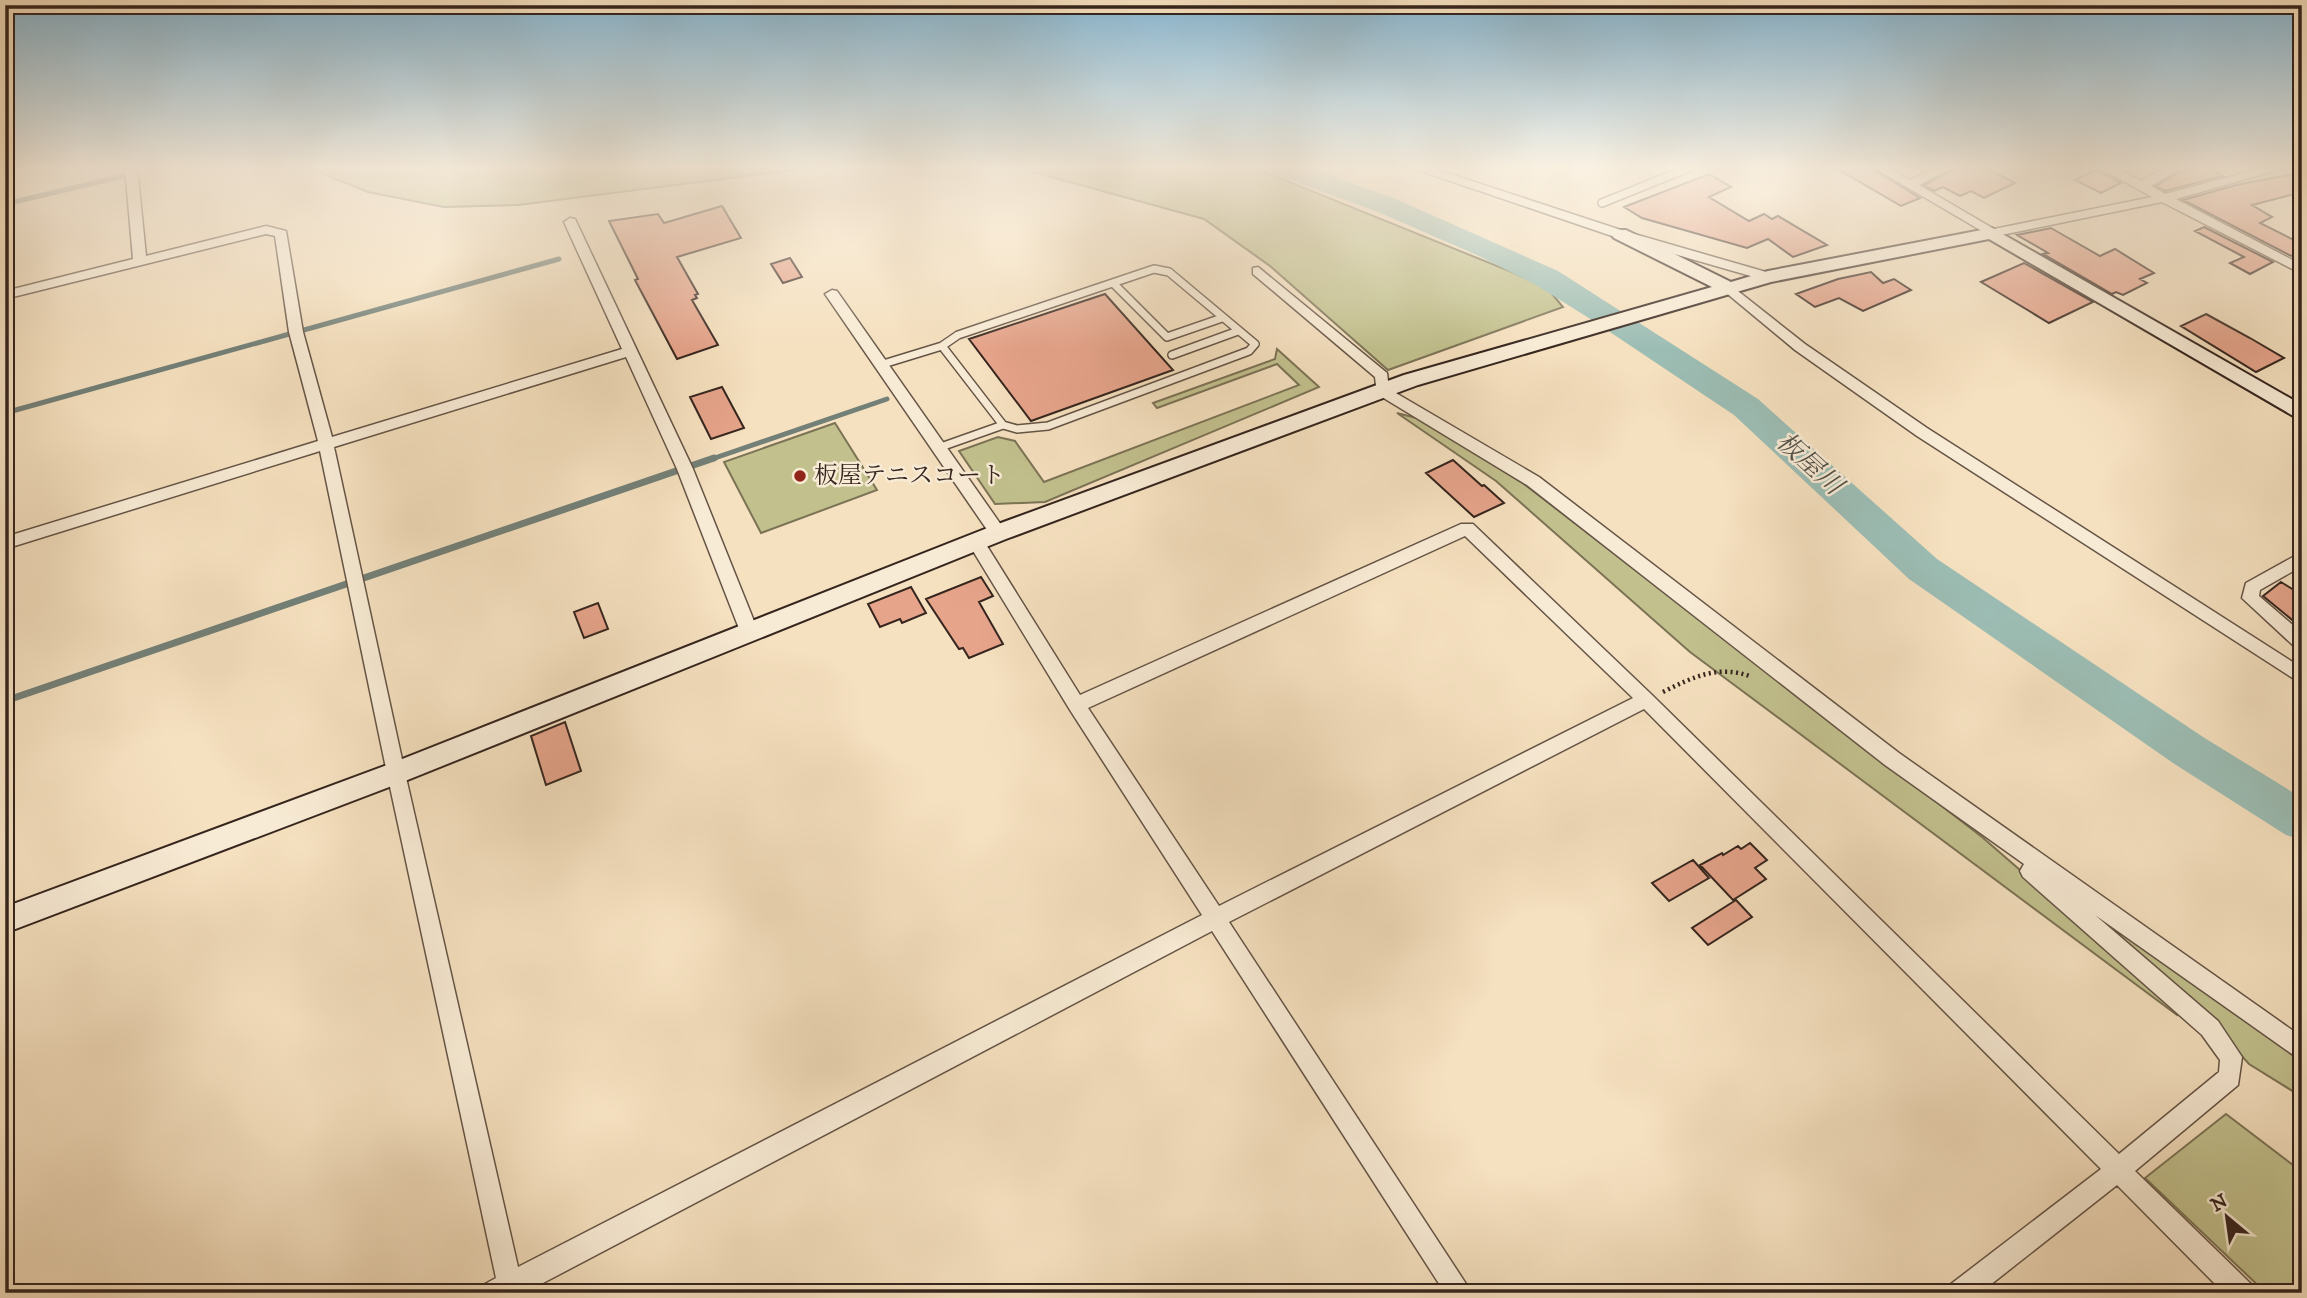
<svg xmlns="http://www.w3.org/2000/svg" width="2307" height="1298" font-family="'IM FELL DW Pica','Noto Serif JP',serif">
<style>
.green{fill:#c2c18e;stroke:#7c7356;stroke-width:2}
.lines{fill:none;stroke-linecap:round;stroke-linejoin:round}
.stream-far1{stroke:#738078;stroke-width:5}
.stream{stroke:#738078;stroke-width:7}
.river{fill:#9cbdb4;fill-rule:evenodd}
.building{fill:#e6a48b;stroke:#35251e;stroke-width:2}
.lane-casing{stroke:#655446;stroke-width:10}
.street-casing{stroke:#655446;stroke-width:3}
.secondary-casing{stroke:#35251e;stroke-width:4}
.path{stroke:#35251e;stroke-width:4.5;stroke-dasharray:2 3.5;stroke-linecap:butt}
.lane{stroke:#f8ebd5;stroke-width:7}
.street{fill:#f8ebd5;fill-rule:evenodd}
.secondary{fill:#f8ebd5;fill-rule:evenodd}
.poi-dot{fill:#8f2418;stroke:#f8ebd5;stroke-width:2.5}
.labels{text-anchor:middle;dominant-baseline:central;stroke-width:5;stroke-linejoin:round;paint-order:stroke}
.poi-label{font-size:24px;fill:#35251e;stroke:#f8ebd5;text-anchor:start}
.water-label{font-size:26px;font-style:italic;fill:#54534b;stroke:#f8ebd5}
</style>
<rect width="100%" height="100%" fill="#f5e0bf"/>
<filter id="stains"><feTurbulence type="fractalNoise" baseFrequency=".00286" numOctaves="4"/><feColorMatrix values="0 0 0 0 .2 0 0 0 0 .09 0 0 0 0 .02 0 0 0 .5 -.17"/></filter>
<radialGradient id="worn" r=".72"><stop offset=".6" stop-color="#630" stop-opacity="0"/><stop offset="1" stop-color="#630" stop-opacity=".3"/></radialGradient>
<path class="green" d="M306,167H817L518,205L444,207L368,192Z
M1015,167H1252L1512,272L1548,289L1563,307L1388,370L1270,266L1204,219Z
M1277,349L1319,387L1045,502L995,504L959,451L998,437L1015,441L1044,482L1299,385L1277,364L1157,408L1153,403L1275,359Z
M1397,413L1424,420L1524,484L1982,837L2180,1009L2177,1015L1690,652L1496,481Z
M835,423L877,490L761,533L724,462Z
M2043,874L2302,1062V1097L2249,1064L2208,1019Z
M2226,1114L2302,1172V1293H2266L2145,1178Z"/>
<g class="lines">
<path class="stream-far1" d="M5,204L128,175
M5,413L559,259
M709,460L887,399"/>
<path class="stream" d="M5,701L714,458"/>
<path class="river" d="M1268,167H1309L1398,200L1558,271L1758,399L1937,559L2203,737L2302,798V840L2286,835L2173,763L1909,579L1734,415L1592,320L1536,285L1479,256L1378,212L1272,173Z"/>
</g>
<path class="building" d="M1834,167H1870L1920,198L1901,206Z
M1957,167H1984L2015,183L1984,198L1971,191L1960,196L1943,187L1934,191L1924,185Z
M2202,167H2209L2223,176L2165,191L2156,186L2179,172Z
M2097,169V170L2121,183L2101,193L2075,180Z
M1709,174L1731,187L1709,197L1749,221L1764,214L1772,219L1778,216L1827,245L1793,257L1768,239L1747,248L1642,218L1624,207Z
M2293,174L2302,177V192L2252,205L2272,217L2260,223L2302,244V252L2291,256L2183,200L2236,185Z
M722,206L741,238L677,257L698,294L695,295L697,298L692,300L718,345L677,359L635,280L638,279L609,221L658,214L664,223Z
M2204,227L2273,262L2250,274L2230,263L2244,257L2195,231Z
M2051,228L2100,256L2115,249L2154,273L2140,279L2147,283L2123,295L2116,292L2112,294L2043,254L2048,253L2017,235Z
M790,258L802,277L783,283L771,264Z
M2024,263L2093,302L2049,323L1981,282Z
M1871,272L1883,283L1894,279L1911,290L1863,311L1839,298L1815,307L1796,294L1838,279Z
M1105,294L1173,370L1031,421L969,339Z
M2206,314L2250,338L2284,358L2256,372L2181,326Z
M722,387L744,428L711,439L690,397Z
M1453,460L1482,486L1484,485L1504,503L1474,517L1426,473Z
M981,577L993,596L979,602L1003,644L969,658L963,648L959,649L926,599Z
M2281,582L2302,595V628L2263,596Z
M911,587L926,613L902,623L900,619L880,627L868,604Z
M598,603L608,629L584,638L574,612Z
M565,722L581,771L546,785L531,736Z
M1750,843L1767,860L1755,868L1766,879L1733,900L1700,865L1722,853L1723,855L1738,846L1741,849Z
M1693,860L1709,878L1669,901L1652,883Z
M1736,900L1752,917L1708,945L1692,928Z"/>
<g class="lines">
<defs>
<path id="lane" d="M1602,203L1691,167
M1154,269L1169,272L1255,344L1249,351L1048,426L1017,429L1003,425L942,346L958,335Z
M1113,283L1167,337L1222,318
M1172,355L1238,331
M880,365L942,346
M938,448L1003,425"/>
<path id="street" d="M125,167H137L146,256L266,226L286,231L303,332L332,437L622,349L564,222L570,218L575,219L693,469L758,631L755,636H743L740,631L677,469L626,357L334,447L405,773L518,1267L1202,915L1070,710L970,546L968,542L970,538H982L1080,695L1461,524H1473L1652,695L2119,1154L2219,1072L2220,1060L2202,1035L2023,877L2020,871L2024,864L1885,765L1527,485L1377,394L1375,377L1253,274V268L1258,267L1387,373L1389,389L1539,477L1899,753L2302,1037V1061L2095,915L2218,1021L2242,1057L2238,1085L2135,1171L2251,1284L2254,1293H2224L2117,1185L1980,1293H1948L1951,1284L2101,1169L1644,709L1229,922L1472,1293H1445L1212,931L524,1293H482L485,1284L496,1278L387,773L320,451L5,549V537L318,441L289,332L275,236L266,234L5,299V291L133,259ZM1465,536L1633,698L1219,906L1088,708Z
M1409,167H1429L1624,231L1773,274L1775,277L1768,281L1615,237Z
M1873,167H1888L1910,180L1937,167H1954L1919,185L1994,229L2152,197L2098,167H2114L2141,181L2167,167H2183L2151,186L2165,194L2267,167H2288L2176,199L2302,265V274L2162,202L1992,237Z
M2289,167H2302V175Z
M1729,284L1805,344L1927,428L2302,668V684L1917,436L1795,350L1724,291L1722,288Z
M832,290L837,291L1004,529L1006,533L1004,537H992L825,294Z
M2302,552V566L2260,590L2259,596L2302,633V650L2296,648L2242,598L2246,583Z"/>
<path id="secondary" d="M1992,228L2302,405V421L1989,239L1771,282L1418,385L1006,539L405,781L5,933V907L387,765L990,527L1404,375L1712,287L1614,238L1611,234L1614,230H1626L1731,282L1768,271Z"/>
</defs>
<use href="#lane" class="lane-casing"/>
<use href="#street" class="street-casing"/>
<use href="#secondary" class="secondary-casing"/>
<path class="path" d="M1663,692C1693,677 1719,664 1752,677"/>
<use href="#lane" class="lane"/>
<use href="#street" class="street"/>
<use href="#secondary" class="secondary"/>
</g>
<linearGradient id="sky" x2="0" y2="1"><stop stop-color="#89b8d3"/><stop offset="0.48" stop-color="#faf1e2"/><stop offset="1" stop-color="#faf1e2" stop-opacity="0"/></linearGradient>
<rect width="2307" height="349" fill="url(#sky)"/>
<circle class="poi-dot" cx="800" cy="476" r="7"/>
<g class="labels">
<g class="poi-label">
<text x="814" y="476">板屋テニスコート</text>
</g>
<g class="water-label">
<text transform="translate(1809 464) rotate(42)">板屋川</text>
</g>
</g>
<rect width="2307" height="1298" fill="none" stroke="#f5e0bf" stroke-width="28"/>
<rect x="7" y="7" width="2293" height="1284" fill="none" stroke="#35251e" stroke-width="3.5"/>
<rect x="14" y="14" width="2279" height="1270" fill="none" stroke="#35251e" stroke-width="2"/>
<g transform="translate(2227 1217) rotate(331)" stroke="#f8ebd5" stroke-width="5" paint-order="stroke">
<path d="M0-5L12 26L0 18L-12 26Z" fill="#35251e"/>
<text y="-10" font-size="19" font-weight="bold" text-anchor="middle" fill="#35251e">N</text>
</g>
<rect width="100%" height="100%" filter="url(#stains)"/>
<rect width="100%" height="100%" fill="url(#worn)"/>
</svg>
